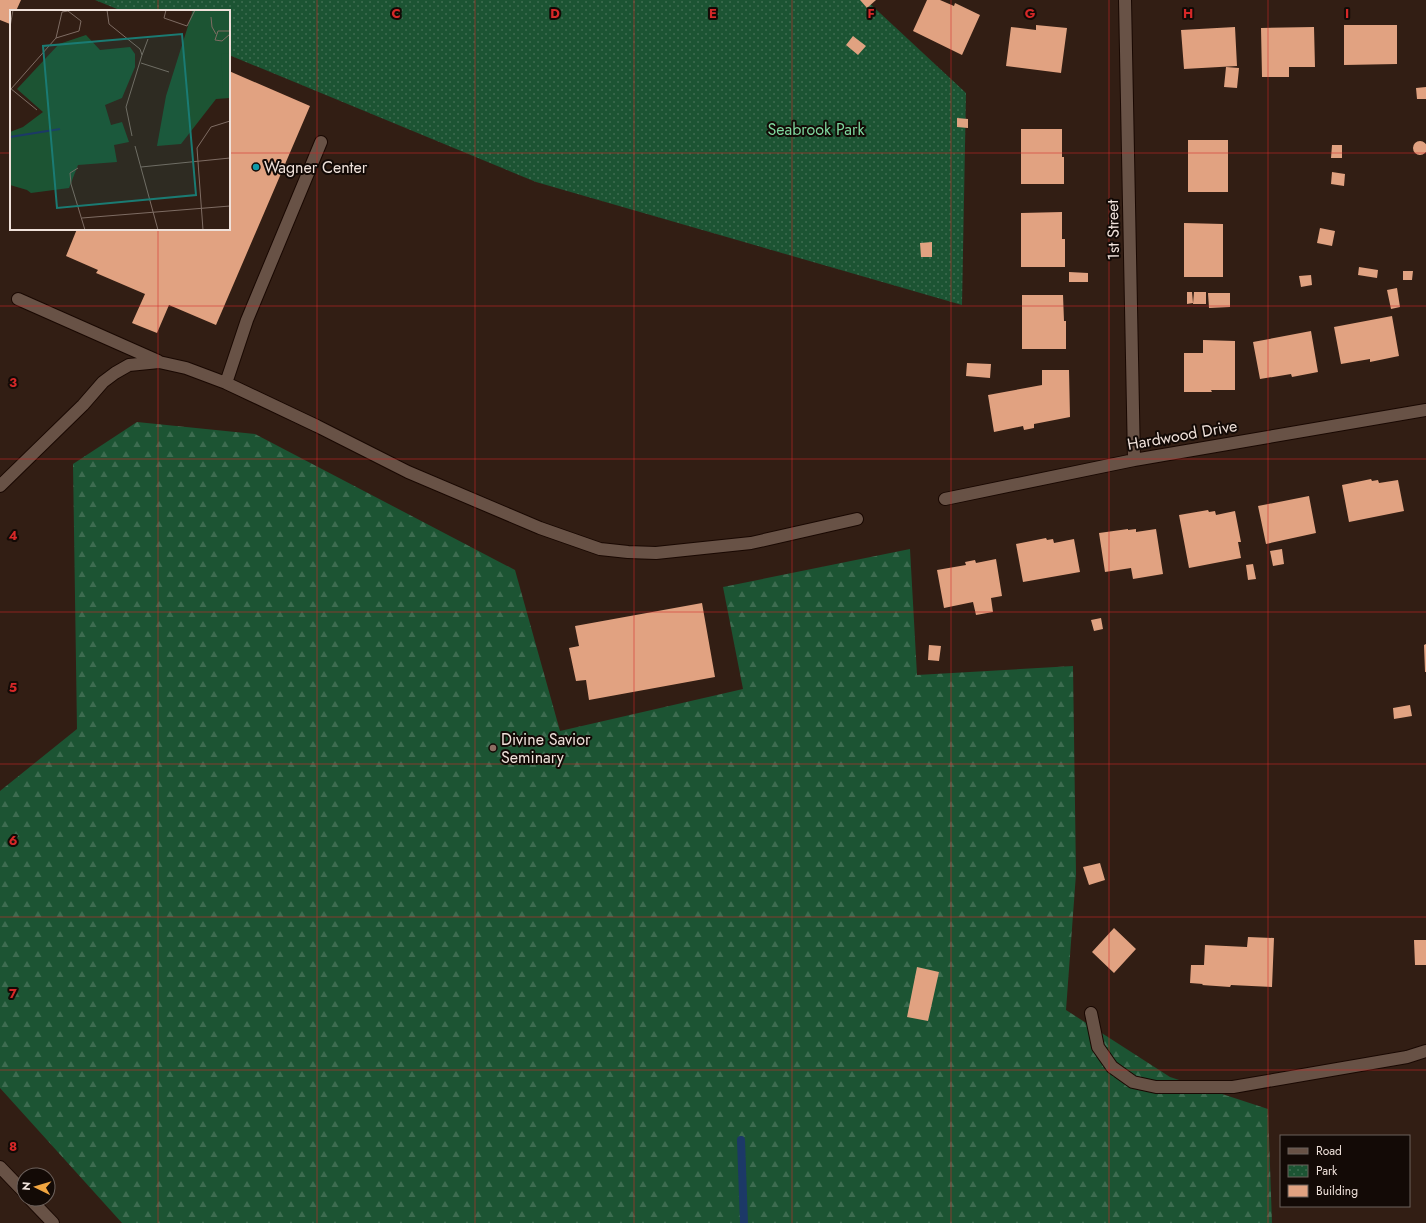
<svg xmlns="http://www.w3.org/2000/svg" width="1426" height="1223" font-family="Jost,sans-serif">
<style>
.forest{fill:url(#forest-firs)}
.park{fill:url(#park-dots)}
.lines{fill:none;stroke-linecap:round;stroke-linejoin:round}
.stream{stroke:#1c3967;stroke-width:8}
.building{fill:#e1a281}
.minor-casing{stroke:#190802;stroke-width:14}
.minor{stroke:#685246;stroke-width:12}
.grid{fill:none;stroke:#d62828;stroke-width:1;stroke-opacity:0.55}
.culture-dot{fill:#0f9aa8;stroke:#130a06;stroke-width:1.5}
.education-dot{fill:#8d6e63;stroke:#130a06;stroke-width:1.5}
.labels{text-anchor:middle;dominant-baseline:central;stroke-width:4;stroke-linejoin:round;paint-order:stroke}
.park-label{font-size:16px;fill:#7fd79e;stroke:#130a06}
.poi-label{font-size:16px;fill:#efe1da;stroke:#130a06;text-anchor:start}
.street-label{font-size:16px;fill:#efe1da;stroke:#130a06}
.inset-river{fill:none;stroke:#1c3967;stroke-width:2}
.inset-road{fill:none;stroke:#7e6c63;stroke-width:1}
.view{fill:#1a7b73;fill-opacity:0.15;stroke:#1a7b73;stroke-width:2}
.inset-edge{fill:none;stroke:#efe1da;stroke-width:2}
.grid-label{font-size:13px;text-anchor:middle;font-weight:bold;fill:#d62828;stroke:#130a06;stroke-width:4;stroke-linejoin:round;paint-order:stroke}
</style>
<defs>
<pattern id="forest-firs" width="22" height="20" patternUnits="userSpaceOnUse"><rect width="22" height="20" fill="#1c5433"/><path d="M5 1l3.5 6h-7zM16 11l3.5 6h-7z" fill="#3d6c50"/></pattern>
<pattern id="park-dots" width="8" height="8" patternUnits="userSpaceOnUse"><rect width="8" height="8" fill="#1c5433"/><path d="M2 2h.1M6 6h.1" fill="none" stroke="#3d6c50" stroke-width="1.8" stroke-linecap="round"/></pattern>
</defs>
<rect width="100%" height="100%" fill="#321e14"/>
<path class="forest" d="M137,422L255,434L515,570L560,731L743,689L723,587L910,549L917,675L1073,666L1076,874L1066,1010L1170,1077L1268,1109L1272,1223H122L0,1088V791L77,729L73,464Z"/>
<path class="park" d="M95,0H866L966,93L962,305L536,182L229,55V11H122Z"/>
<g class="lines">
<path class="stream" d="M741,1140L744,1223"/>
</g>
<path class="building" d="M0,0H21L16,11H11L10,24L0,20Z
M860,0H876L867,8Z
M927,0H940L954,6L955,3L980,15L962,55L913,31Z
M1036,25L1067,28L1061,73L1006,66L1011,27L1036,30Z
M1344,25H1397V64L1344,65Z
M1235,27L1237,66L1184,69L1181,30Z
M1314,27L1315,67H1289V77H1262L1261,28Z
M853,36L866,46L858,55L846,45Z
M1226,67L1239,68L1237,88L1224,87Z
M229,71L310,106L216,325L169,305L157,333L132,323L145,294L96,273L98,270L66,256L77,229H229Z
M1426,87V99H1417L1416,88Z
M957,118L968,119V128L957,127Z
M1021,129H1062V157H1064V184H1021Z
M1188,140H1228V192H1188Z
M1413 148a7 7 0 1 1 14 0a7 7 0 1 1-14 0Z
M1332,145H1342V158H1331Z
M1332,172L1345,174L1344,186L1331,184Z
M1062,212V239H1065V267H1021V213Z
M1184,223L1223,224V277H1184Z
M1320,228L1335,231L1332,246L1317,243Z
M932,242V257H921L920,243Z
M1359,267L1378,270L1377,278L1358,275Z
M1403,271H1413L1412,280H1403Z
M1069,272L1088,273V282H1069Z
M1311,275L1312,285L1301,287L1299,276Z
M1397,288L1400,307L1391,309L1387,290Z
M1187,292H1192L1193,303L1187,304Z
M1194,292H1206V304H1193Z
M1208,293H1230V307L1209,308Z
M1022,295H1063L1064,321H1066V349H1022Z
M1392,316L1399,356L1370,362V359L1341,364L1334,327Z
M1311,331L1318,372L1292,377L1291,374L1260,379L1253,342Z
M1203,340L1235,341V390H1211L1212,392H1184V353H1203Z
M967,363L991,364L990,378L966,376Z
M1042,370H1069L1070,417L1034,424V428L1024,430L1023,426L994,432L988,395L1042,385Z
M1371,479L1372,481L1378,480L1379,483L1398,480L1404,511L1349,522L1342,485Z
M1309,496L1316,533L1266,544L1258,506Z
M1208,510L1209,512L1215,511L1216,515L1235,511L1241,542H1238L1241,558L1189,568L1179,515Z
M1128,529V530L1136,529V532L1156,529L1163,574L1133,579L1131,568L1105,572L1099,533Z
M1046,538L1047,540L1053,539L1054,543L1074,539L1080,572L1023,582L1016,544Z
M1282,549L1284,564L1273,566L1270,551Z
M996,559L1002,596L991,598L993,612L976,615L973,602L944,608L937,570L966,565L965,562L975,560L976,563Z
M1253,564L1256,579L1248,580L1246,565Z
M702,603L715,677L589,700L586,680L576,681L569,648L579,646L575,626Z
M1101,618L1103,629L1094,631L1091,620Z
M1426,644V672H1425L1424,645Z
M929,645L941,646L939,661L928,660Z
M1410,705L1412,716L1394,719L1393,708Z
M1100,863L1105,880L1089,885L1083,867Z
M1114,928L1136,949L1114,973L1092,952Z
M1248,937L1274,938L1272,987L1231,985L1230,987L1202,985L1203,984L1190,983L1191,965H1204L1205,945L1247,947Z
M1414,940H1426V965H1415Z
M917,967L939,972L928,1021L907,1017Z"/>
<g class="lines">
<defs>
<path id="minor" d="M1125,0L1134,460
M18,299L158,361
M226,383L247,320L321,142
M0,486L83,405L103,382L115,373L129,365L159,362L186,368L226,383L317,426L408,472L540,528L600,549L628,552L656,553L751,543L857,519
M945,499L1134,460L1426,410
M1091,1013L1098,1047L1112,1067L1133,1082L1156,1087H1233L1407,1057L1426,1051
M0,1167L24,1192
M30,1199L53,1223"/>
</defs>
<use href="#minor" class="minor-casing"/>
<use href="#minor" class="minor"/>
</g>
<path class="grid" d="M158,0V11M317,0V1223M475,0V1223M634,0V1223M792,0V1223M951,0V1223M1109,0V1223M1268,0V1223M0,153H11M229,153H1426M158,229V1223M0,306H1426M0,459H1426M0,612H1426M0,764H1426M0,917H1426M0,1070H1426"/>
<circle class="culture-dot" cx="256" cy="167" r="4"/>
<circle class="education-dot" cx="493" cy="748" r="4"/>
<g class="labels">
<g class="park-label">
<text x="816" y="129">Seabrook Park</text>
</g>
<g class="poi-label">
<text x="264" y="167">Wagner Center</text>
<text x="501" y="739">Divine Savior<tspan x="501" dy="18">Seminary</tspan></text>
</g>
<g class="street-label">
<text transform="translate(1113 230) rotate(-91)">1st Street</text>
<text transform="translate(1182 435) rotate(-10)">Hardwood Drive</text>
</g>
</g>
<g transform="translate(10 10)">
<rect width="220" height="220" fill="#321e14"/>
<path d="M76,25L90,40L120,37L125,44V57L112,88L95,95L101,115L112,112L119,132L104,135L107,152L68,155L59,178L21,183L17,180L0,175V122L13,117L33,102L7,79L49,34Z" fill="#1c5433"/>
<path d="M183,0H220V88L206,89L171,134L147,136L156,86Z" fill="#1c5433"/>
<path d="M220,43V78H213L211,44Z" fill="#1c5433"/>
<path class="inset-river" d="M0,127L50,119"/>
<path class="inset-road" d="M97,0L99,14L130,39L132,45L116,97L122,126M156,0L154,8L177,16L185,0M201,7L202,17L206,24M0,17L3,0M220,21H208L205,30L212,31L220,24M132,45L138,29M131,53L159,62M0,78L27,100M1,79L46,28L52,2L58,1L71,11L69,21L46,28M125,136L148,220M131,157L220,148M68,158L60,163L61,174L75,220M72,208L220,196M193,220L187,138L201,117L220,111"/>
<path class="view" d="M172,24L186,185L47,198L33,36Z"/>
<rect width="220" height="220" class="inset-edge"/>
</g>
<g class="grid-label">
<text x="396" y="18">C</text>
<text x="555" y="18">D</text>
<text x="713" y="18">E</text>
<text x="871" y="18">F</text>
<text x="1030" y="18">G</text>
<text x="1188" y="18">H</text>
<text x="1347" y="18">I</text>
<text x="13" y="387">3</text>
<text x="13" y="540">4</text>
<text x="13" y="692">5</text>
<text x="13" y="845">6</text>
<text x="13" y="998">7</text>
<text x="13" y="1151">8</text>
</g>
<rect x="1280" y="1135" width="130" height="72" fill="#130a06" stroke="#6b605b"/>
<rect x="1288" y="1148" width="20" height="6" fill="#685246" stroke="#6b605b"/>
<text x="1316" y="1155" font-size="12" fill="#efe1da">Road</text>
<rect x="1288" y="1165" width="20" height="12" fill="url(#park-dots)" stroke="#6b605b"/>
<text x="1316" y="1175" font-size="12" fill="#efe1da">Park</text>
<rect x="1288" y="1185" width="20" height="12" fill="#e1a281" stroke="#6b605b"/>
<text x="1316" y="1195" font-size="12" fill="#efe1da">Building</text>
<g transform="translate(36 1187) rotate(275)"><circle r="19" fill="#130a06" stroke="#6b605b"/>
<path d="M0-3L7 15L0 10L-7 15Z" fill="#f1a540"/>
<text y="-6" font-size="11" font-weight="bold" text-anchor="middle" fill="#efe1da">N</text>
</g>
</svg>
